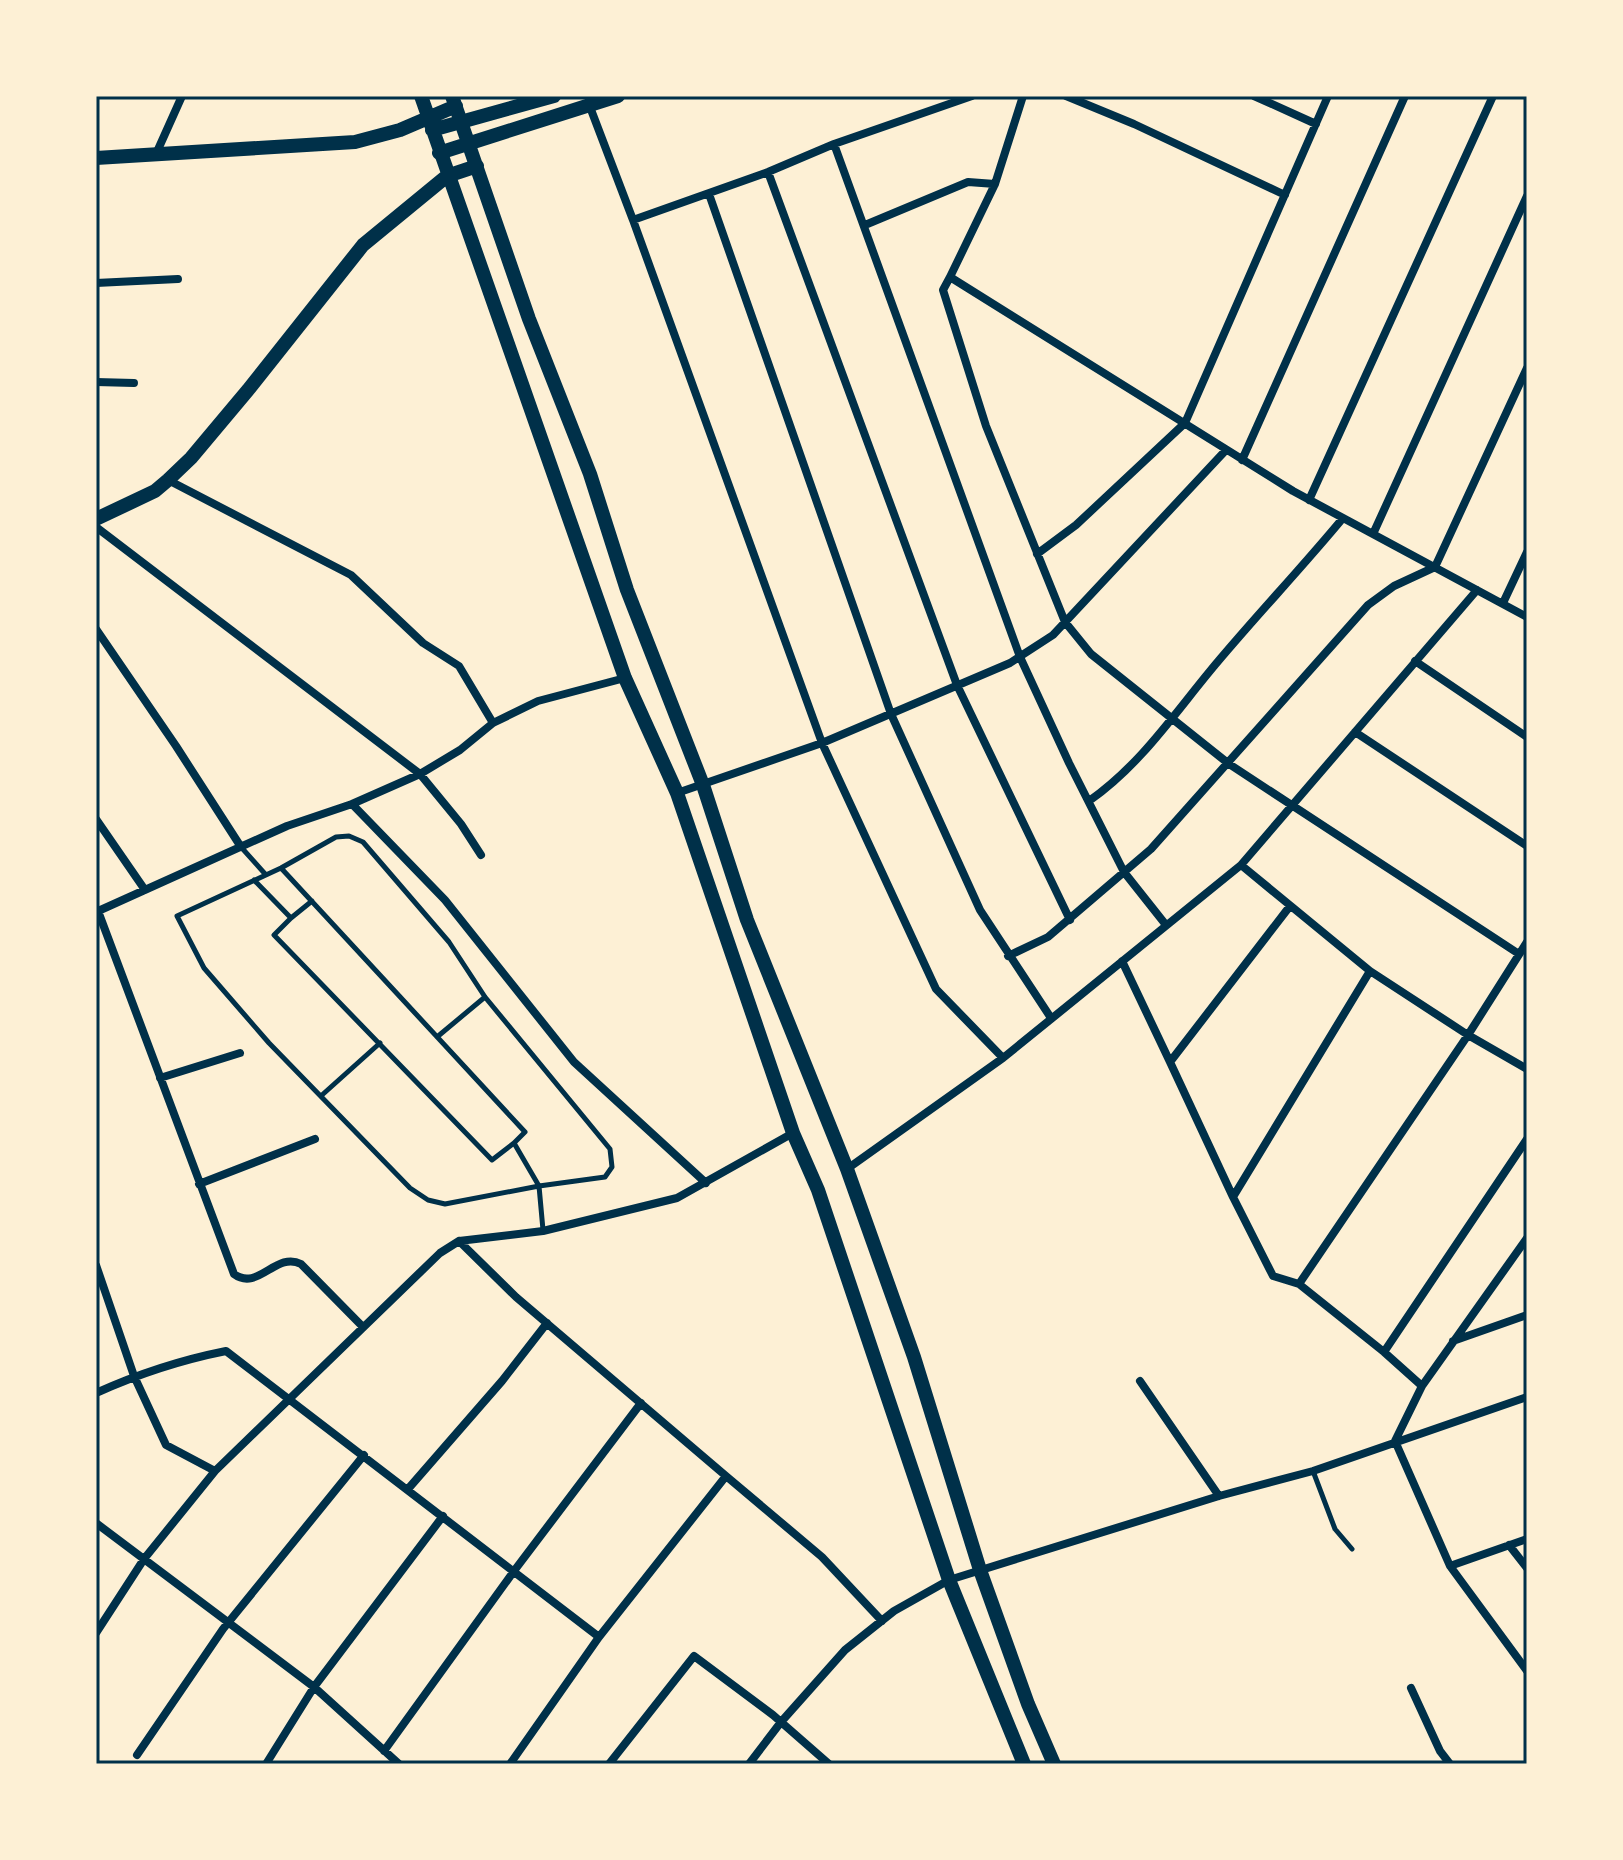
<svg xmlns="http://www.w3.org/2000/svg" width="1623" height="1860" font-family="Barlow,sans-serif">
<style>
.lines{fill:none;stroke-linecap:round;stroke-linejoin:round}
.service{stroke:#003049;stroke-width:5}
.minor{stroke:#003049;stroke-width:8}
.tertiary{stroke:#003049;stroke-width:14}
.neatline{fill:none;stroke:#003049;stroke-width:3}
</style>
<rect width="100%" height="100%" fill="#fdf0d5"/>
<g class="lines">
<path class="service" d="M241,847L266,875
M281,868L525,1132L514,1143L539,1186L605,1177L612,1167L610,1149L485,997L449,942L363,842L349,836L336,837L281,868L177,916L204,968L269,1043L410,1188L428,1200L445,1204L539,1186L543,1230
M254,880L291,918L274,935L492,1160L514,1143
M291,918L312,901
M437,1037L485,997
M322,1095L380,1043
M1313,1471L1335,1529L1352,1549"/>
<path class="minor" d="M1023,96L995,184L950,277L1293,491L1527,617
M1066,96L1134,124L1285,195
M1254,96L1316,124
M590,107L633,220L768,172L834,144L1020,657L1069,763L1124,872L1166,925
M834,144L972,96
M156,154L182,96
M768,172L957,685L1070,920
M709,194L891,714L980,910L1051,1018
M633,220L822,743L936,989L1003,1058
M865,225L968,182L995,184
M950,277L943,290L986,426L1065,622L1091,654L1229,764L1519,954
M96,283L178,279
M96,382L134,383
M1242,460L1405,96
M168,480L351,575L423,643L459,666L493,723
M1309,500L1493,96
M96,527L420,774L461,824L481,855
M1373,534L1527,196
M1037,554L1076,525L1185,423L1328,96
M1503,603L1527,552
M96,629L176,746L241,847
M1415,661L1527,737
M625,678L538,701L493,723L460,750L420,774L352,804L445,900L574,1062L706,1183
M1355,732L1527,846
M677,793L822,743L1010,663L1053,635L1226,450
M1089,801C1139,766 1172,717 1210,671C1253,619 1300,570 1343,518
M96,819L145,890
M1241,865L1477,590
M98,911L234,1274C258,1292 276,1251 301,1264L363,1327
M96,912L287,826L352,804
M1008,956L1048,937L1151,849L1368,605L1394,586L1435,567L1527,368
M1122,961L1170,1062
M160,1078L240,1053
M847,1169L1003,1058L1241,865L1370,971
M199,1184L315,1139
M1233,1197L1170,1062L1290,906
M1527,1238L1422,1386L1395,1441L1450,1566L1527,1671
M459,1241L516,1297L726,1476L599,1637L510,1764
M96,1265L134,1376L166,1445L215,1471
M1299,1284L1273,1276L1233,1197L1370,971L1468,1035L1527,1069
M1453,1341L1527,1315
M1384,1352L1299,1284L1468,1035L1527,942
M1140,1381L1219,1496
M1422,1386L1384,1352L1527,1139
M96,1393C138,1374 181,1360 226,1351L599,1637
M726,1476L822,1557L882,1621
M408,1489L502,1381L547,1323
M96,1523L314,1687L399,1764
M1509,1545L1527,1568
M1450,1566L1527,1539
M96,1633L144,1559L215,1471L440,1253L459,1241L543,1231L677,1198L793,1133
M1411,1688L1440,1751L1450,1764
M384,1751L514,1571L641,1403
M137,1755L223,1629L364,1455
M266,1764L314,1687L443,1516
M609,1764L694,1656L773,1715L829,1764
M749,1764L781,1722L845,1650L894,1611L949,1580L1219,1496L1313,1471L1527,1397"/>
<path class="tertiary" d="M421,96L625,678L677,793L793,1133L818,1190L949,1580L1024,1764
M452,96L529,319L590,474L627,590L703,785L747,920L847,1169L914,1357L980,1570L1028,1704L1054,1764
M432,130L554,96
M439,153L618,96
M96,158L355,142L400,130L456,106
M96,519L155,491L168,480L191,458L248,390L363,245L447,176L477,166"/>
</g>
<rect width="1623" height="1860" fill="none" stroke="#fdf0d5" stroke-width="196"/>
<rect x="98" y="98" width="1427" height="1664" class="neatline"/>
</svg>
